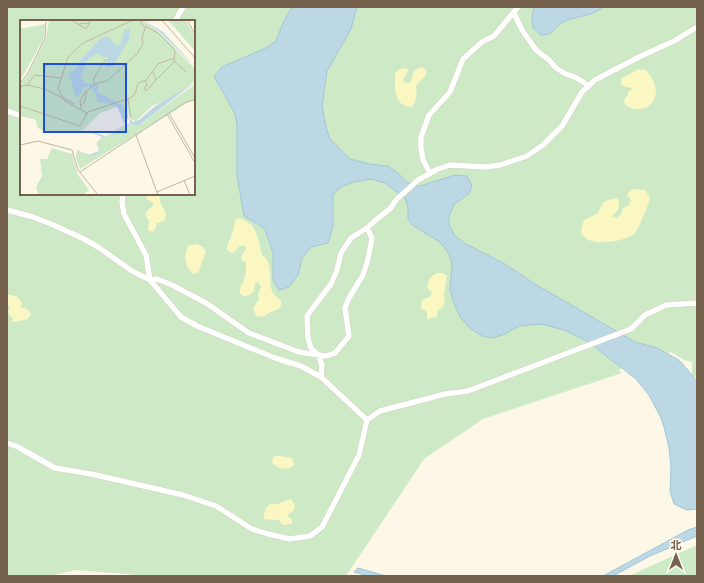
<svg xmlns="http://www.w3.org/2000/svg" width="704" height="583" font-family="'Alegreya Sans','Noto Sans SC',sans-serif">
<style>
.green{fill:#cee9c6;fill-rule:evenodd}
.sand{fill:#faf7c3}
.water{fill:#bcd8e5;stroke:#a3c6d6}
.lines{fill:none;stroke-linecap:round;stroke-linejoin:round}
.service-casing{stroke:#cdc0ae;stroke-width:6}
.service{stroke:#fff;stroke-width:5.5}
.inset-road{fill:none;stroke:#c2b6a4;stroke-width:1}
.view{fill:#1d4ed8;fill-opacity:0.15;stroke:#1d4ed8;stroke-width:2}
.inset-edge{fill:none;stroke:#75614c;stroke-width:2}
</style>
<rect width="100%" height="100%" fill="#fcf7e7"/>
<path class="green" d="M7,7H697V379L692,375V362L684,360L671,352L618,370L622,373L483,419L424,459L346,576H150L76,570L49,576H7ZM21,21H194V194H21Z
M697,545V576H629Z"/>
<path class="sand" d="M422,67L426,70V75L416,86C417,94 417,100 412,107C393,106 395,87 395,73L400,69L406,68L408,71L403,80L405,83H408L411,81L414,71Z
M638,69L646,70C651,76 655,83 656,90C656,108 638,114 625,105L624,100L628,95V92L633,88L625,87L621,84V79Z
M635,189L645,190C653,200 649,202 645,212C641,220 640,227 634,234C627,241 600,244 592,241C587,240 585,237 581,234L582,226L584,220L598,213L603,203L608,200L617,198C622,205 618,212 612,216L617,218L621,214L623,208L629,205L631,200L627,195L630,191Z
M143,194H160C160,196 159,199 160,201C162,210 169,210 164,221L157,223L155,230L152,232L148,230L149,221L145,215L147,211L154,205L152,202L148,200L145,194Z
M238,218C258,223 257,237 262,255C274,263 268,279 272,291C274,295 278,298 281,301V306C276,312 274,310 269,313C264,316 262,318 256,316L253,308L259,299L258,294L261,287L258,282L255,283L254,291L250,295L243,296L240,293C240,287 242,285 244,280C246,275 246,269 246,263L242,260L241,257L246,248L245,246H240L233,253L229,252L227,249V246L233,232L235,221Z
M197,244L203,247L206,252L198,273L193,274C185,267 183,254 189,245Z
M437,273H443L447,276L444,294L445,302L443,307L438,310L437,317L427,319V312L421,308L422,300L430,297L432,292L428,289C427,281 430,277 437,273Z
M7,294L18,297L22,303L21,308C26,308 28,309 31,314L28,319L15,322L12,321L13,318L9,315L8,311L10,307L7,304Z
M274,456H280L292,458L294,464L292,467C285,470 277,469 272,462Z
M291,499L295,506L293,511L287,515L292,520V524L283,525L279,520L264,519C264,513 265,506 271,504C274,504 275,505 278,504C283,502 286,500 291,499Z"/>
<path class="water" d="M292,7H357L351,29L327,71L322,106L326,127L330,139L350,159L369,164L388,166L399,174L408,183L420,186L455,175L467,176L472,186L469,194L454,204L449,216V225L455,236L466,244L505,264L535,284L635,342L657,348L679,360L692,375L697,382V509L687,510L674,504L670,491L671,467L669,448L664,427L661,418L649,395L636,379L587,341L564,330L542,324L519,326L505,334L493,338L482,336L470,328L460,317L454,303L450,290L452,264L449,254L440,242L412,225L408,218V208L405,198L385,183L371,179L354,182L341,187L333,194V226L328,243L311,247L302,258L298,275L289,287L279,290L273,280V253L265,229L244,216L237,175V126L235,114L214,76L222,67L266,48L276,41L283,23Z
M534,7H603C591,18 571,15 559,25C556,27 553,31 550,34L541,35L533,28L532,18Z
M697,527V536L650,556L613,576H603L688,530Z
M358,568L386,576H368L354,572Z"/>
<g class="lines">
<defs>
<path id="service" d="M514,13L522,30L536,50L549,60L556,68L566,74L577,78L589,86
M175,21L183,7
M7,111L21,116
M430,173L423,160L421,148V137L429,115L450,92L463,59L482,42L494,36L518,7
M123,194L122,202L124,214L146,255L150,280
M7,210L33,217L51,224L84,239L98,247L132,271L150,280L181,317L197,326L275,358L301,366L321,377L367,420
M150,280L157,279L172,285L206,303L249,333L299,352L326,356L335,353L349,336L345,308L349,298L363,275L368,259L372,238L367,228
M321,377L322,365L318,355L311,348L308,338L307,316L315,305L331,284L337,270L341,253L351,238L367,228L378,218L391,208L396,200L418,180L438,169L450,165L486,167L500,165L527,156L543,145L562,126L582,92L595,80L639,57L674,41L697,27
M7,443L18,447L55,468L91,474L183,495L216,506L252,529L268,534L290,539L310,536L322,527L359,455L367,420L380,411L445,394L468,391L631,329L645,315L666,305L697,303"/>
</defs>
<use href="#service" class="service-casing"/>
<use href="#service" class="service"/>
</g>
<g transform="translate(20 20)">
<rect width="175" height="175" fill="#fcf7e7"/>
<path d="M29,0H123L141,14L175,49V61L147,80L132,86L116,101L112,100L102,85L80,93L60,113L24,112L17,107L16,100L0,96V64L9,53L26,18ZM148,0H165L175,16V31ZM25,4L24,18L0,61V9ZM175,64V80L170,81L60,149L56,138L57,130L69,135L79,131L77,123L84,117L112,104L118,106ZM32,128L52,134L58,155L69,170L63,175H19L16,167L22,156L20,139H27Z" fill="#cee9c6"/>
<path d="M123,0L143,12L175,47L141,13ZM105,9H110L109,19L94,45L88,48L86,47L88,38L76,34L66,41L61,57L65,63L78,65L77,72L103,86L109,97L104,103L98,88L89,83L78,82L76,74L69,66L63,67L62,72L56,78L49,53L56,49L60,41L81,18L89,17L95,25H100ZM175,62L118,106L111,104L83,117L78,123L79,131V133L69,136L59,131L69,135L79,131L77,123L82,117L66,110L85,116L110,103L109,98L113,102L119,100L134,87Z" fill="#bcd8e5"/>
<path class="inset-road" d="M51,0L66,9L71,0M142,0L175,38M167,0L175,14M58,4L70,3M125,6L138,13L155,30L154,42L135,61M154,41L166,52M125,60L127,65L124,68L126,71L136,60L133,52M0,63L8,53L25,18L26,2M74,64V58L86,39M7,65L15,55L41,58M0,70L2,66L7,65L25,69L55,84M108,79L111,98M61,85L64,83L67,71M0,86L60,106L68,92L110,78L115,74L118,63L126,60L138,44L154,38M61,88L60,81L65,72L75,64L87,61L117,34L123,24L122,18L125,8L119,0M67,93L45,81L38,69L48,37L63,23L113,0M149,93L175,138M147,94L175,143M116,115L138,175M0,125L18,121L52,130L58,150L78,175M60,152L166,82L175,80M164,160L170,175M137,172L175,156"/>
<path class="view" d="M24,44H106V112H24Z"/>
<rect width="175" height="175" class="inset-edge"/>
</g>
<rect width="704" height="583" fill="none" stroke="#75614c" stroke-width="16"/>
<g transform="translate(676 555)" stroke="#fefbee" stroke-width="3" paint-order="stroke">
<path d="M0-3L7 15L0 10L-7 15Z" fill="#75614c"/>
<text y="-6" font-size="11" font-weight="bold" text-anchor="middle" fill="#75614c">北</text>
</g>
</svg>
